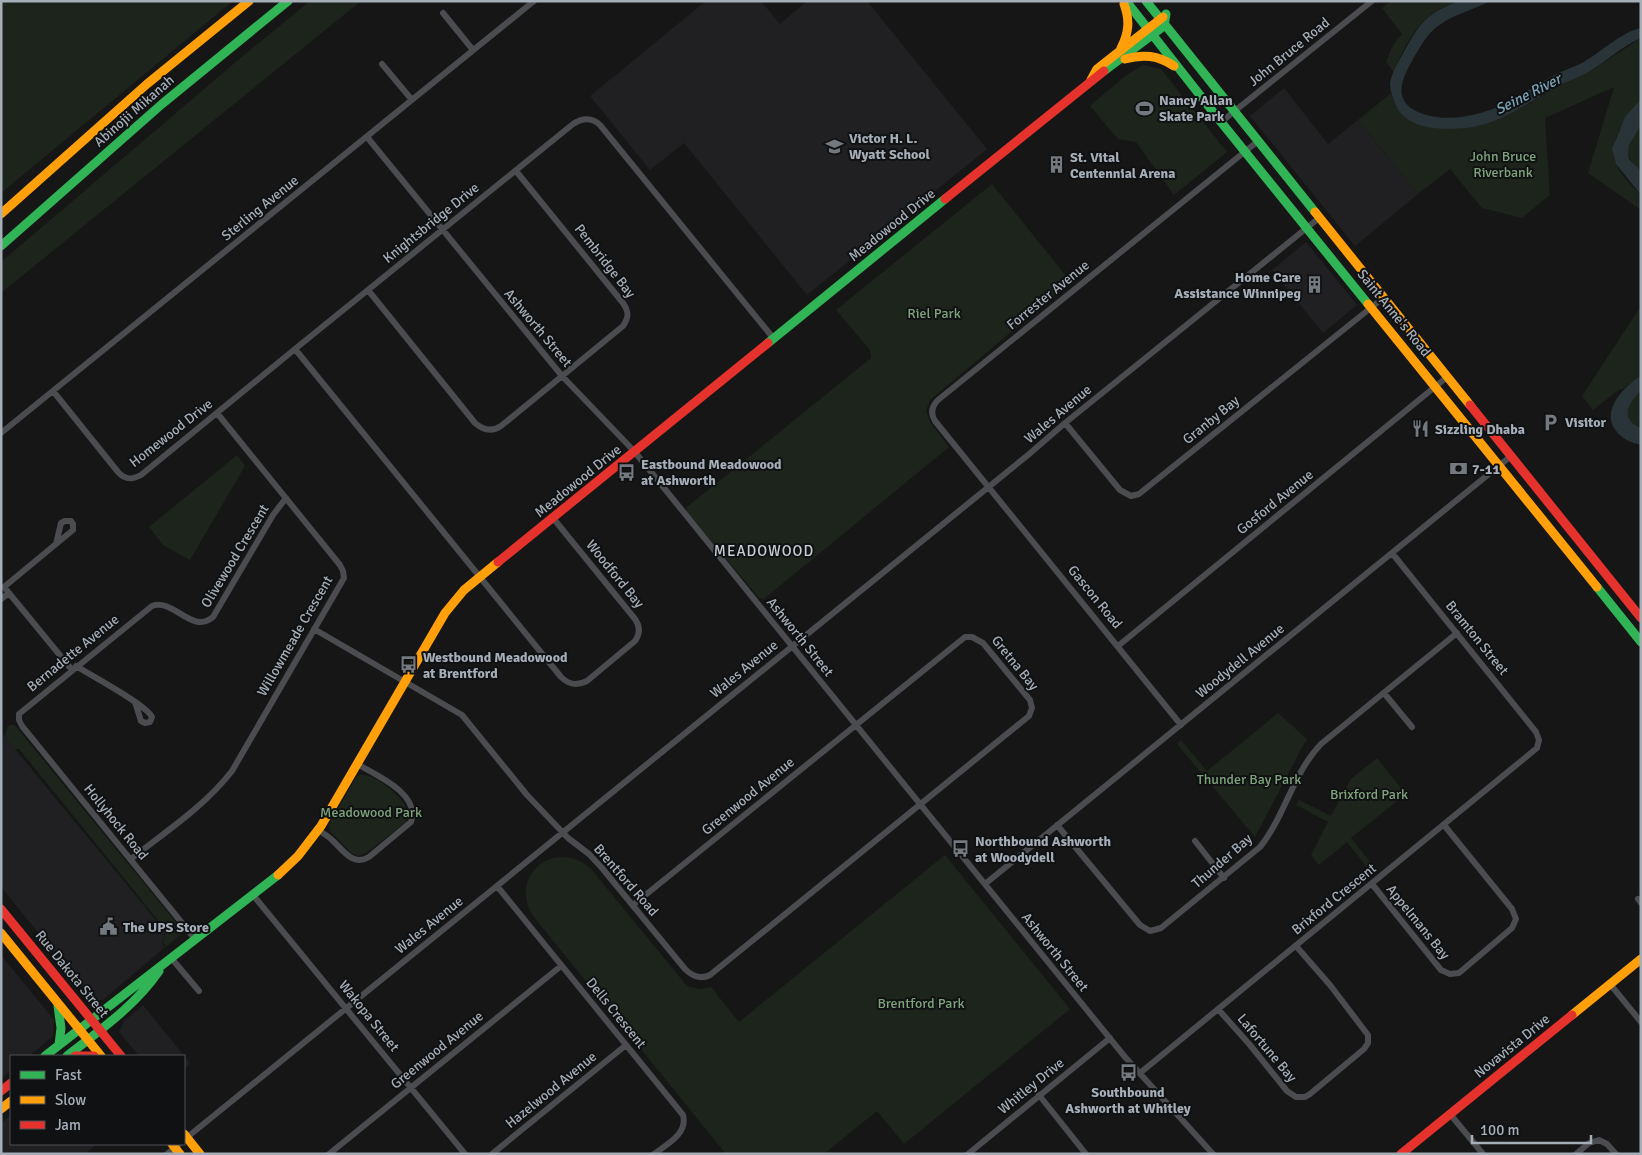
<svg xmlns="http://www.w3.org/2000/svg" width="1642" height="1155" font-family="Signika,sans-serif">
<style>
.built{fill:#202022}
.green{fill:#1c241c}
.water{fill:#293439}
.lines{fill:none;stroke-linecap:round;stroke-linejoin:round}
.street{stroke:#4a4c4f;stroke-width:6}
.fast{stroke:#30b455;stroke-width:9}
.slow{stroke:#ff9f0a;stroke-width:9}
.jam{stroke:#e5322d;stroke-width:9}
.labels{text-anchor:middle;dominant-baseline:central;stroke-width:4;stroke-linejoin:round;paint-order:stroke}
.street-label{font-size:14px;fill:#a6aeb8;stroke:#101112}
.poi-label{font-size:14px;font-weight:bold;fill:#a6aeb8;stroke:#101112;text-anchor:start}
.park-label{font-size:14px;fill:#7fa47c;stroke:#101112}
.water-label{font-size:15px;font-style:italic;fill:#7ca2b5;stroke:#101112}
.neighbourhood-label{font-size:15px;letter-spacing:1px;fill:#c8cdd4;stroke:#101112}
</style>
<rect width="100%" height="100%" fill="#161616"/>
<path class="built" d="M706,1H761L780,24L807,1H867L987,149L807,295L684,143L650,170L590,96Z
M1284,88L1328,144L1358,120L1418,194L1355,246L1250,116Z
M1306,242L1357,305L1323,333L1272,270Z
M1,732L165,931L162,944L165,947L103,1000H93L1,887Z
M1,955L54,1020L53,1036L29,1056H11V1070L1,1079Z
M143,1005L190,1063L184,1069V1056H139L119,1032L124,1021Z
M11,1115V1144H97L85,1154H1V1123Z"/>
<path class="green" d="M1,1H233L1,193Z
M310,1H361L1,293V262L244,55Z
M1391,1H1458C1450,5 1440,8 1433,13C1415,26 1401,52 1394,72L1386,62L1393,45L1402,34L1382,8Z
M1641,38V99C1629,113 1610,138 1614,157C1616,171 1632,186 1641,195V210L1588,173L1614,87L1545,118L1550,195L1522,218L1482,208L1450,169L1418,194L1358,120L1391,93L1396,107L1406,118L1421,125L1503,116L1529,104L1554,88L1589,72Z
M1143,65L1161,69L1227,152L1174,195L1136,142L1118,139L1090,106L1125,76Z
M1641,125V171C1620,152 1627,146 1641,125Z
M992,184L1071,282L930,400L926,411L930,422L949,447L764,599L759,598L686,511L687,507L871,358L870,350L836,310Z
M1641,306V376L1621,390L1620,389L1593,410L1582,396Z
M1641,391V428C1619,419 1628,403 1641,391Z
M237,455L245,466L190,560L163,545L149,527Z
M1278,713L1308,740L1305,742L1255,837L1177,744L1181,740L1207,771Z
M10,725H14L18,729L183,931V933L166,947L163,942L166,930L19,749H15L5,737L7,727Z
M1377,758L1406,794L1351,838L1374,867L1370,871L1347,842L1319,865L1311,855L1328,822L1296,805L1299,800L1331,816L1351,779Z
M360,775C375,773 403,797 408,811L406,822L366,853L358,856L351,853L330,831L329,824L357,776Z
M945,855L1070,1009L904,1144L877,1111L824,1154H726L533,916C507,875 557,836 592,870L687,986L699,989L711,987L739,1022Z"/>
<path class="water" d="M1458,1H1490C1473,10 1454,14 1438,26C1427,34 1420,47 1413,59C1401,80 1391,103 1423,114C1454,124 1488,113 1515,99C1527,92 1538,83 1551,77C1561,71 1572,68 1582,63C1600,53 1621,32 1641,28V38C1622,46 1607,61 1590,71C1579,78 1567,81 1556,87C1528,103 1498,125 1466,128C1441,130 1403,130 1394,101C1392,95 1390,89 1390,83C1392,71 1400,59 1406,48C1413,36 1421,21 1434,13C1441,8 1450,5 1458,1Z
M1641,99V125L1629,145L1628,154L1629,159L1641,171V195L1616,164L1612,149L1625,117Z
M1641,376V391C1628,403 1619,419 1641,428V445C1633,443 1626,441 1620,435C1597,415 1622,387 1641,376Z"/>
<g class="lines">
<path class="street" d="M443,13L473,50
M382,64L412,100
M1221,122L1372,1
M367,137L562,376L634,451L1125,1057L1213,1154
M368,290L475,423C483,430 492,432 501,426L623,326C629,317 629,312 623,303L516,171
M53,391L118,472C125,480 132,480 141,475L295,349
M1065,423L1120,490L1131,496L1139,494L1383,298
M1,433L534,1
M553,518L635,619C640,626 640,634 635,641L587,681C577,686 569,685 561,677L295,349L573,124C582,118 592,117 600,125L774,339
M56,544L73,530V524L71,521H65L61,523L56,544L4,587L72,670
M1,599L9,593
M314,629L462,715L527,795L568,838L589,854L602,868L685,969C692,976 700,980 710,975L1029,716L1032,708L1030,700L983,643L972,637H965L633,905
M1118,646L1447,377
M76,666C90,675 147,705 152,717L150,722L145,723L141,721L135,702
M1384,693L1412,727
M1181,725L935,421C930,413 932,406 938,400L1258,141
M1057,825L1140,925L1150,931L1161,928L1260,847C1285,816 1293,773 1321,744L1457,633
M318,830C323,833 328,836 332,840C343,850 353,867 369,857L411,822C421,794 376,775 357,764
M1195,841L1224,878
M131,859C165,832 205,806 232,771L344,578L343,571L340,565L217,413
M985,884L1511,456
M1372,884L1441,970L1450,974L1459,973L1512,928L1516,919L1512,909L1444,825
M497,886L683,1115C688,1134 667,1144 654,1154
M253,895L465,1154
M1638,899L1641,903
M195,939L22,726L19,720V714L152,606C174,598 192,635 213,617L273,515L286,498
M172,959L199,991
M1610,984L1641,1022
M1218,1009L1250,1045L1287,1091L1296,1097H1305L1310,1094L1364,1049L1368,1043V1035L1330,985L1296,946
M1140,1073L1537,748L1539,740L1536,732L1392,553
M1039,1095L1086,1154
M1450,1114L1483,1154
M185,1139L1028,455L1065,423L1319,218
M167,1154L179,1144
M329,1154L561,966
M492,1154L626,1045
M968,1154L1110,1038
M1576,1154L1589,1143L1599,1140L1607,1144L1616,1154"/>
<path class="fast" d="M1126,1L1221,122L1368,304
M1146,1L1315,212
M1104,71L1164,26L1166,14
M1,246L162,104L288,1
M768,343L945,199
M1597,587L1641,642
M58,1006L61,1028L59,1045
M45,1056L278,875
M67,1056C100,1030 135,1006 159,971"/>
<path class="slow" d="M1121,48C1129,33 1130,20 1124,4
M1125,59C1143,54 1158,55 1174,66
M1091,80L1097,69L1163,17
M1315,212L1470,405
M1,214L147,84L249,1
M1368,304L1597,587
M278,875L298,856L321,826L445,613L464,590L498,562
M1,933L101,1056
M1572,1015L1641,959
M1,1109L11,1101
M184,1134L200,1154
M172,1144L180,1154"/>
<path class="jam" d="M945,199L1104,71
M1470,405L1641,618
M498,562L768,343
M1,909L121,1056
M75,1056H94
M1,1091L11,1083
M1401,1154L1572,1015"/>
</g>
<defs>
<symbol id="stadium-bare" viewBox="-9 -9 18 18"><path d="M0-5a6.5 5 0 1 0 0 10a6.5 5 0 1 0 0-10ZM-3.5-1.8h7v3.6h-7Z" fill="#74797f" stroke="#101112" stroke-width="2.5" paint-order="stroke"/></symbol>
<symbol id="school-bare" viewBox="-9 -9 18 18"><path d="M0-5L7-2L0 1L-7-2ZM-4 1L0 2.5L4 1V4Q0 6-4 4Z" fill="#74797f" stroke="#101112" stroke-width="2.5" paint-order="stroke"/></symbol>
<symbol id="building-bare" viewBox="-9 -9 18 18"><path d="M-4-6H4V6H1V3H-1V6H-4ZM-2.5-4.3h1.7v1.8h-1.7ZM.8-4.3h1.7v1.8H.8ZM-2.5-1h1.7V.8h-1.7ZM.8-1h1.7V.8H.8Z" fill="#74797f" stroke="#101112" stroke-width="2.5" paint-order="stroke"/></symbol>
<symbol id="parking-bare" viewBox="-9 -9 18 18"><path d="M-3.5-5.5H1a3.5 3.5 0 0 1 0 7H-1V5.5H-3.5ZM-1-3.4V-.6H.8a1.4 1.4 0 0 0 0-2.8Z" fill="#74797f" stroke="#101112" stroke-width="2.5" paint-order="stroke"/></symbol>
<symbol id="restaurant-bare" viewBox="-9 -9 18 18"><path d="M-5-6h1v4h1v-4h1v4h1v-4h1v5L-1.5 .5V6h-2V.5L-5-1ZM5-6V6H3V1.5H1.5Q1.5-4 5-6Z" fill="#74797f" stroke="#101112" stroke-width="2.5" paint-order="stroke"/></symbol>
<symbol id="bank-bare" viewBox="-9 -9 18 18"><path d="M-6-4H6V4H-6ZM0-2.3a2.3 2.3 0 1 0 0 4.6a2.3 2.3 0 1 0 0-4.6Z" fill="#74797f" stroke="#101112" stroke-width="2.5" paint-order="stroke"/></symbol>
<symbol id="bus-bare" viewBox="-9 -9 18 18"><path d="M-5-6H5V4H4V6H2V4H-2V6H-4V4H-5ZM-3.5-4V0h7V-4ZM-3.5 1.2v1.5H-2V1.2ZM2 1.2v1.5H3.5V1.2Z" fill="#74797f" stroke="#101112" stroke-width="2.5" paint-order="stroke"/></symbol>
<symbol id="civic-bare" viewBox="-9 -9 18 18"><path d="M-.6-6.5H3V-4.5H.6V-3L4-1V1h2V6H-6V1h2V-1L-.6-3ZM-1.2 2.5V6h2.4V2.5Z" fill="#74797f" stroke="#101112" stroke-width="2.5" paint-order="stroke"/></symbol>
</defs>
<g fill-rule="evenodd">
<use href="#stadium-bare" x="1132" y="96" width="25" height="25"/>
<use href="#school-bare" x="822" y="134" width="25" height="25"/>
<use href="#building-bare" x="1044" y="152" width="25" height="25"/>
<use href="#building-bare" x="1302" y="272" width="25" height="25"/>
<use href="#parking-bare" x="1538" y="410" width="25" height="25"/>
<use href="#restaurant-bare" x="1408" y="416" width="25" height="25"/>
<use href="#bank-bare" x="1446" y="456" width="25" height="25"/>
<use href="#bus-bare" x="614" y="460" width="25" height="25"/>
<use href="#bus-bare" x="396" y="652" width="25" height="25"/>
<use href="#bus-bare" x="948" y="836" width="25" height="25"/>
<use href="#civic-bare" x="96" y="914" width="25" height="25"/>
<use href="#bus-bare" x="1116" y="1060" width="25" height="25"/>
</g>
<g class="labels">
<g class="street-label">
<text transform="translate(1289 52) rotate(-39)">John Bruce Road</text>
<text transform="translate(134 111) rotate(-41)">Abinojii Mikanah</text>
<text transform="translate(260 208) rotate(-39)">Sterling Avenue</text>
<text transform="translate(431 223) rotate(-39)">Knightsbridge Drive</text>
<text transform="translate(892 225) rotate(-39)">Meadowood Drive</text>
<text transform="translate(605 261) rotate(52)">Pembridge Bay</text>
<text transform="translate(1048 295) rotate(-39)">Forrester Avenue</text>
<text transform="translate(1394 313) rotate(51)">Saint Anne's Road</text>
<text transform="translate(538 328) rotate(50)">Ashworth Street</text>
<text transform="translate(1058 414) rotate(-40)">Wales Avenue</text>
<text transform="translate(1211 420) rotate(-39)">Granby Bay</text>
<text transform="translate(171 433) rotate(-38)">Homewood Drive</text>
<text transform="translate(578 481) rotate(-39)">Meadowood Drive</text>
<text transform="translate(1275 502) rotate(-39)">Gosford Avenue</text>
<text transform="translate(235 556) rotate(-59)">Olivewood Crescent</text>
<text transform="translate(615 574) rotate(51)">Woodford Bay</text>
<text transform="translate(1095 597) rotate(51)">Gascon Road</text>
<text transform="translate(295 636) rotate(-60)">Willowmeade Crescent</text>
<text transform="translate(800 637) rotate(51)">Ashworth Street</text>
<text transform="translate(1477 638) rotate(51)">Bramton Street</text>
<text transform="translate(73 653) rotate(-39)">Bernadette Avenue</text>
<text transform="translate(1240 661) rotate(-39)">Woodydell Avenue</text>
<text transform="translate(1015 663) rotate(51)">Gretna Bay</text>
<text transform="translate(744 669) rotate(-39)">Wales Avenue</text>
<text transform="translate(748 796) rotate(-39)">Greenwood Avenue</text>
<text transform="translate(116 822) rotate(51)">Hollyhock Road</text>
<text transform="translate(1222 861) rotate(-41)">Thunder Bay</text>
<text transform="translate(626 880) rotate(49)">Brentford Road</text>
<text transform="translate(1334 899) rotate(-39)">Brixford Crescent</text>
<text transform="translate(1418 922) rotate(51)">Appelmans Bay</text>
<text transform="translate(429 925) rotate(-39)">Wales Avenue</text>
<text transform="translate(1055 952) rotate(51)">Ashworth Street</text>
<text transform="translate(72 974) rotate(51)">Rue Dakota Street</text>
<text transform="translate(616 1013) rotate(51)">Dells Crescent</text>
<text transform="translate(369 1016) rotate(51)">Wakopa Street</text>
<text transform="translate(1512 1046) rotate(-39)">Novavista Drive</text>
<text transform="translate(1267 1048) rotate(50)">Lafortune Bay</text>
<text transform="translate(437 1050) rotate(-39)">Greenwood Avenue</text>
<text transform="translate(1031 1086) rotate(-39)">Whitley Drive</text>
<text transform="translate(551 1090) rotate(-39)">Hazelwood Avenue</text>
</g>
<g class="poi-label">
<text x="1159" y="100">Nancy Allan<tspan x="1159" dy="16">Skate Park</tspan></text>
<text x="849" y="138">Victor H. L.<tspan x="849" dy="16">Wyatt School</tspan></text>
<text x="1070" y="157">St. Vital<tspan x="1070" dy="16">Centennial Arena</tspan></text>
<text x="1301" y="277" text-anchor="end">Home Care<tspan x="1301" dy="16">Assistance Winnipeg</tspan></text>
<text x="1565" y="422">Visitor</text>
<text x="1435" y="429">Sizzling Dhaba</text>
<text x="641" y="464">Eastbound Meadowood<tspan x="641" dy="16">at Ashworth</tspan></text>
<text x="1472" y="469">7-11</text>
<text x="423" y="657">Westbound Meadowood<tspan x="423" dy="16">at Brentford</tspan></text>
<text x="975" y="841">Northbound Ashworth<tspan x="975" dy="16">at Woodydell</tspan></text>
<text x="123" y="927">The UPS Store</text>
<text x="1128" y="1092" text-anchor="middle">Southbound<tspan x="1128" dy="16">Ashworth at Whitley</tspan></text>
</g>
<g class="park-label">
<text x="1503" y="156">John Bruce<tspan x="1503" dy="16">Riverbank</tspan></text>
<text x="934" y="313">Riel Park</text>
<text x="1249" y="779">Thunder Bay Park</text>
<text x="1369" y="794">Brixford Park</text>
<text x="371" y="812">Meadowood Park</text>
<text x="921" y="1003">Brentford Park</text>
</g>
<g class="water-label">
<text transform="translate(1528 94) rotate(-27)">Seine River</text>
</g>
<g class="neighbourhood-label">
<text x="764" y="551">MEADOWOOD</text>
</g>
</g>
<rect width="1642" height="1155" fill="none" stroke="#a6aeb8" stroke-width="5"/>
<rect x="10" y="1055" width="175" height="90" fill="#101112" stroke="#4c5054"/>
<rect x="20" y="1071" width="25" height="8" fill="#30b455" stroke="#4c5054"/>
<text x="55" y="1080" font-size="15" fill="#a6aeb8">Fast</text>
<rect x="20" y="1096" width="25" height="8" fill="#ff9f0a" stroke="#4c5054"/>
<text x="55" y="1105" font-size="15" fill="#a6aeb8">Slow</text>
<rect x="20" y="1121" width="25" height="8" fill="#e5322d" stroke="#4c5054"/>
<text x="55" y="1130" font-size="15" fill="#a6aeb8">Jam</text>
<path d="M1472 1135v8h119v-8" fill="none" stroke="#a6aeb8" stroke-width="2.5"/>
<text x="1480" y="1135" font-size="15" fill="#a6aeb8" stroke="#101112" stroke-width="4" paint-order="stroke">100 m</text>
</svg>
